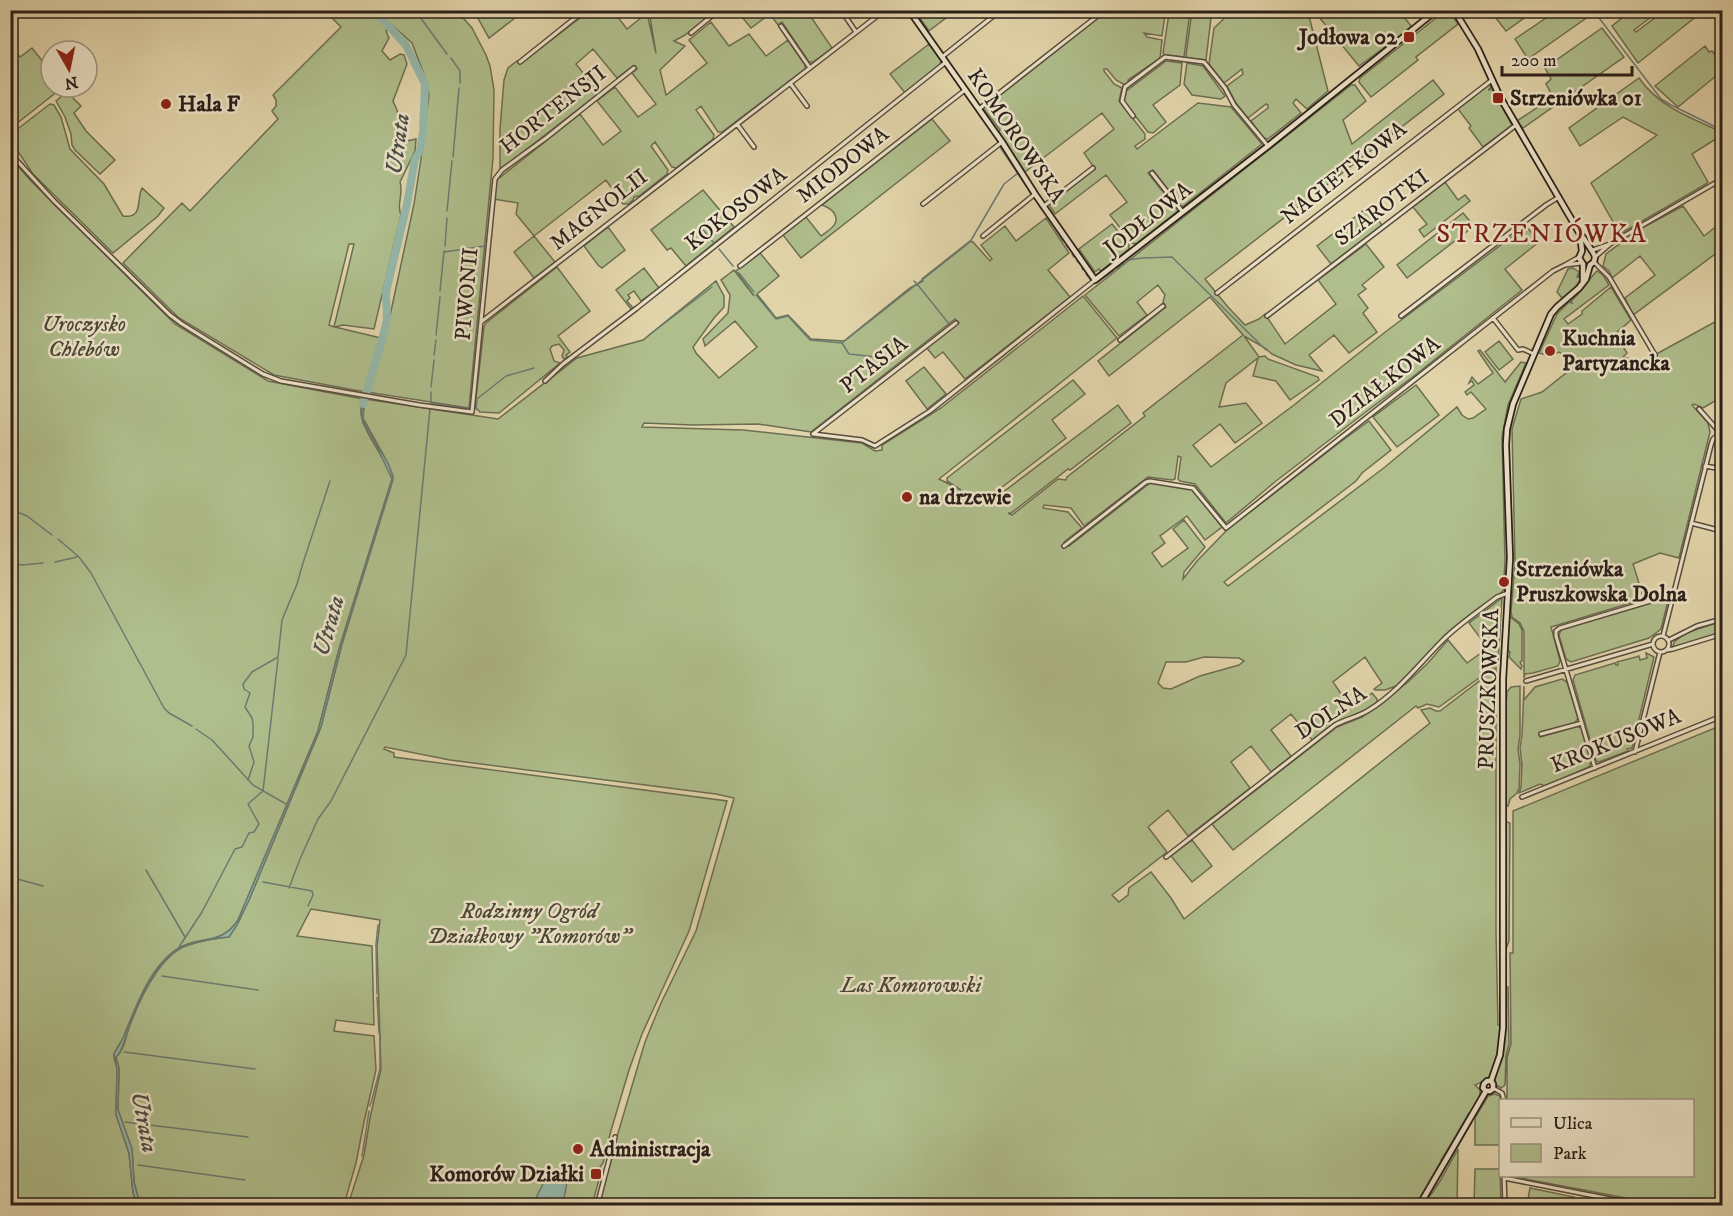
<svg xmlns="http://www.w3.org/2000/svg" width="1733" height="1216" font-family="'IM FELL DW Pica',serif">
<style>
.green{fill:#afbe8c;stroke:#6c6e53;stroke-width:1.5;fill-rule:evenodd}
.water{fill:#95b8ab;stroke:#6a7b71;stroke-width:1.5}
.lines{fill:none;stroke-linecap:round;stroke-linejoin:round}
.stream{stroke:#6a7b71;stroke-width:1.5}
.river{stroke:#95b8ab;stroke-width:8}
.street-casing{stroke:#584c3e;stroke-width:6}
.secondary-casing{stroke:#2a1f1a;stroke-width:8}
.street{stroke:#ece3c8;stroke-width:3}
.secondary{stroke:#ece3c8;stroke-width:4.5}
.poi-dot{fill:#8f2418;stroke:#ece3c8;stroke-width:2}
.labels{text-anchor:middle;dominant-baseline:central;stroke-width:5;stroke-linejoin:round;paint-order:stroke}
.poi-label{font-size:22px;font-weight:bold;fill:#2a1f1a;stroke:#ece3c8;text-anchor:start}
.street-label{font-size:22px;fill:#2a1f1a;stroke:#ece3c8}
.park-label{font-size:22px;font-style:italic;fill:#4b4736;stroke:#ece3c8}
.water-label{font-size:24px;font-style:italic;fill:#4a4d46;stroke:#ece3c8}
.quarter-label{font-size:26px;letter-spacing:1.5px;fill:#7a1f14;stroke:#ece3c8}
</style>
<rect width="100%" height="100%" fill="#e2d4aa"/>
<filter id="stains"><feTurbulence type="fractalNoise" baseFrequency=".00333" numOctaves="4"/><feColorMatrix values="0 0 0 0 .2 0 0 0 0 .09 0 0 0 0 .02 0 0 0 .5 -.17"/></filter>
<radialGradient id="worn" r=".72"><stop offset=".6" stop-color="#630" stop-opacity="0"/><stop offset="1" stop-color="#630" stop-opacity=".3"/></radialGradient>
<path class="green" d="M1558,10L1588,11L1592,14L1528,59L1515,39Z
M325,11H457L472,28L486,55L490,66L494,90L493,158L469,408L354,390L274,375L179,318L123,263L182,203L190,211L278,119L272,111L276,106V100L273,95L341,27ZM392,25L412,43L425,77L429,95L421,159L414,204L385,339L335,327L343,325L374,329L401,215C396,205 404,193 400,182L415,151L416,139L407,141C393,134 400,122 397,110C396,107 394,104 393,101L407,64L404,55L400,54L390,60L382,51L389,38L386,31ZM349,244H354L334,327L329,325Z
M474,11H524L489,38Z
M589,11H613L627,29L647,13L656,53L649,11H716L685,35L674,41L685,46L660,70L666,95L707,63L689,40L711,22L729,46L749,34L766,56L788,40L805,65V69L722,132H718L701,106L696,110L714,135L713,139L676,168L672,167L655,142L651,146L668,170L667,174L639,196L634,197L633,200L628,204H623L606,180L534,236L555,262L534,278L514,252L534,236L516,214L518,203L494,199L495,184L498,179L580,114L603,145L621,131L597,101L615,87L638,117L656,104L632,73L637,69L633,66L617,78L593,49L576,64L599,93L500,170V129L504,80L508,68L517,61L520,64Z
M737,11H807L832,48L813,62H809L782,22L778,25L770,14L751,28Z
M915,11H955L929,31Z
M1107,11H1190L1184,57L1165,55L1163,53L1169,13L1165,15L1162,36L1144,33L1147,37L1162,40L1160,58L1128,80L1129,82L1125,85L1116,80L1107,69H1104V71L1114,84L1122,88L1119,101L1145,134V139L1135,146L1137,149L1198,103L1231,107L1262,144L1182,207L1153,170L1148,173L1178,211L1136,244L1132,243L1110,215L1127,202L1106,175L1055,214L1049,205L1095,169L1084,153L1114,129L1102,113L1025,172L998,132L1000,130L983,108Z
M1192,11H1230L1223,15L1220,12L1211,18L1206,60L1187,58L1186,55Z
M1232,11H1389L1393,16L1400,12L1412,27L1359,66L1314,11L1309,16L1328,91L1307,109L1296,99L1293,103L1301,113L1268,139L1263,138L1251,121L1268,108V105L1266,104L1248,118L1236,103L1227,86L1243,74L1242,69L1224,83L1209,64L1214,28Z
M1445,11H1449L1458,24L1416,57L1418,60L1371,97L1359,82L1360,78Z
M1504,11V10L1534,11L1506,31L1495,17Z
M1631,11H1659L1634,30L1636,32L1664,11H1703L1638,63L1612,26Z
M1602,28L1624,57L1523,128L1517,121L1553,97L1546,84L1551,79L1545,68Z
M929,44L941,60L940,65L905,93L890,74Z
M10,45L20,57L32,48L51,72V87H63L11,128Z
M1705,46L1709,52L1712,51L1716,56L1722,52V71L1678,107L1655,86Z
M1166,61L1182,63L1180,85L1153,105L1166,122L1153,133L1148,132L1125,103L1124,98L1125,92Z
M1187,63L1203,66L1225,96L1221,99L1192,95L1184,84Z
M1639,78C1659,107 1691,118 1722,132V135L1692,154L1708,182L1706,184L1620,234L1591,183L1657,135L1623,117L1580,146L1569,128Z
M1433,80L1444,94L1205,279L1228,307L1245,325L1259,319L1265,314L1285,344L1336,304L1318,280L1366,244L1384,267L1362,285L1366,289L1358,295L1368,308L1363,313L1377,332L1349,353L1334,335L1309,355L1322,371L1296,365L1272,354L1265,348L1244,336L1259,357L1265,356L1268,359L1318,377L1319,380L1290,400L1276,381L1253,376L1258,358L1226,383L1219,407L1246,403L1262,423L1235,443L1220,424L1193,445L1211,467L1294,405L1384,333L1526,226L1539,242L1505,269L1522,290L1414,376L1371,408L1276,481L1226,523L1195,484L1180,481L1178,479L1181,457L1178,456L1175,479L1172,480L1148,477L1084,526L1071,508L1044,505L1043,508L1068,512L1082,528L1064,542L1069,546L1150,483L1192,488L1222,527L1205,540L1187,516L1160,536L1165,543L1152,553L1162,567L1188,548L1173,529L1184,520L1205,547L1184,572L1183,579L1197,561L1227,530L1339,443L1369,421L1391,450L1362,473L1356,481L1224,582L1228,586L1385,467L1457,407L1462,415L1468,419L1473,418L1486,409L1471,392L1467,395L1465,392L1474,385L1472,381L1469,383L1472,377L1478,384L1493,373L1478,351L1480,350L1505,382L1521,362L1526,363L1508,405L1502,437L1505,562L1503,591L1465,621L1396,686L1385,690H1375L1374,689L1382,683L1365,657L1333,682L1348,704L1351,702L1354,706L1372,693L1377,699V702L1365,711L1334,723L1312,740L1291,714L1271,730L1291,756L1271,772L1251,746L1231,762L1250,788L1188,836L1168,810L1148,827L1167,852L1112,895L1119,902L1128,895L1129,888L1151,872L1171,898L1184,919L1430,723L1421,710L1430,708L1436,711H1440L1496,668V934L1498,1025L1501,1026C1499,1039 1498,1069 1488,1078C1484,1082 1479,1083 1475,1085L1480,1090V1097L1475,1106L1441,1160L1442,1162L1417,1205H599L608,1167L645,1042L661,1003L696,931L734,798L716,794L450,760L385,747L384,749L394,753V757L727,801L689,931L642,1034L629,1070L610,1134L603,1163L600,1167L602,1169L592,1205H348L364,1155L370,1118L381,1069L377,947L380,920L311,909L297,936L372,946L374,1025L336,1020L334,1031L374,1036L376,1070L364,1122L356,1163L344,1205H291L268,1201L267,1206L140,1205L134,1182L132,1149L118,1110L119,1068L116,1057C124,1050 126,1037 129,1027C138,1003 156,963 179,949C191,943 216,938 229,937L237,925L249,900L321,727L342,644L393,476L383,454L363,418L365,399L498,419L577,358L643,340L716,281L724,296V307L714,318L693,347L696,353L719,378L757,347L735,321L705,346L703,339L728,313L730,295L721,280L734,270L754,296L736,271L760,253L779,276L757,294L776,318L788,315L811,339L844,341L910,288L923,281L922,279L970,241L973,242L990,261L992,259L981,245L1005,226L1016,241L1046,218L1069,253L1048,270L1070,297L965,379L943,352L935,358L927,348L959,323L955,319L811,432L758,424L692,425L644,423L642,427L743,430L862,443L875,451L882,450V445L941,408L1083,296L1117,338L939,479L961,490L947,481V478L1073,380L1085,394L1052,420L1066,438L984,501L990,505V502L1118,405L1131,423L1070,470L1068,469L1011,513H1008L1012,515L1058,479L1066,480L1067,477L1145,416L1143,413L1243,335L1210,297L1109,376L1098,361L1166,307L1163,302L1165,295L1158,285L1137,302L1147,315L1119,336L1085,295L1351,85H1355L1366,101L1343,120L1352,144ZM1204,657L1239,658L1244,661L1239,665L1200,676L1171,689L1163,688L1158,683L1166,662H1186Z
M1490,84L1491,87L1489,89V90L1492,89L1512,125L1483,147L1469,128L1471,126L1458,109Z
M67,92L81,106L74,113L86,131L115,160L100,174L75,150L72,145L71,134L65,117L56,101Z
M50,104L54,105L61,117L70,149L104,184L123,216C144,219 136,199 142,188L164,208L158,216L113,253L33,174L11,141V134Z
M932,119L950,141L801,258L783,235L806,217L821,236C829,230 841,224 834,213C831,208 827,207 822,205Z
M10,157L31,181L175,324L268,381L363,399C362,403 360,409 361,413C363,433 386,458 392,479L339,649L318,731L238,920C220,948 197,934 174,951C147,972 136,1008 123,1038C120,1044 116,1049 114,1054C113,1059 116,1063 117,1068L116,1115L129,1153L133,1192L137,1205H11Z
M1445,182L1458,200L1465,195L1470,201L1424,237L1419,230L1427,224L1413,207Z
M703,190L734,227L686,266L671,248L667,250L651,230Z
M1683,206L1704,236L1722,222V249L1633,315L1625,298L1655,275L1640,256L1612,278L1609,271L1603,266L1606,254L1626,239L1625,237Z
M1368,207L1382,225L1331,264L1317,246Z
M1463,213L1474,226L1407,278L1397,265Z
M1112,224L1129,245V249L1101,271L1099,269L1095,272L1079,249Z
M608,227L625,250L602,268L598,265L584,246Z
M557,267L590,311L558,336L570,352L566,355L568,357L564,359L562,356L564,350L559,344L552,346L550,349L554,361L560,363L499,413L480,412L475,407L484,327L486,323Z
M644,268L659,288L641,301L634,291L628,295L630,298L627,301L633,308L631,309L616,290Z
M1573,268L1579,272L1577,277H1579V273L1582,274C1579,285 1573,293 1562,298L1557,292L1568,269Z
M1597,271L1603,275L1609,285L1564,319L1568,324L1582,314V311L1611,287L1631,320L1615,334L1627,353L1623,357L1638,361L1651,357L1722,318V397L1703,408L1694,404L1692,405L1708,423L1710,432L1679,558L1660,553L1633,564L1644,599L1551,627L1560,661L1558,666L1533,673L1525,674L1524,678V631L1520,623L1512,617L1511,612L1515,561L1512,429L1521,399L1542,392L1576,365L1573,360L1559,352L1550,356L1539,353L1557,314L1569,302L1572,303L1571,301C1583,291 1587,281 1597,271Z
M1499,341L1513,359L1499,370L1485,352Z
M924,367L946,394L927,409L906,381Z
M1416,385L1439,415L1397,447L1373,417Z
M1502,598L1498,664L1439,707L1427,704L1418,708L1416,706L1233,850L1212,824L1337,727L1362,717L1408,682L1428,663L1448,640L1467,663L1488,648L1469,623Z
M1665,599L1668,601L1661,629L1649,638L1571,662L1566,659L1559,635L1561,630Z
M1509,616L1519,624L1522,630V661L1520,662L1522,666L1521,669L1509,657L1510,652L1508,651L1507,639Z
M1722,621V633L1677,647L1673,646L1674,642L1686,633Z
M1646,653L1654,657L1632,748L1627,749L1628,751L1599,762L1596,761L1573,680L1575,675L1615,663L1616,665H1618L1617,662L1636,657L1639,656L1640,660L1647,658Z
M1562,679L1567,682L1578,718L1575,723L1539,733L1540,737L1577,726L1581,728L1586,744L1583,747L1584,748H1587L1591,762L1589,767L1545,786L1540,784L1519,793L1521,787L1522,765L1520,748L1522,735L1524,686V700L1535,687Z
M1520,686V735L1518,749L1520,764L1519,788L1517,793L1510,799L1508,806L1505,805V721L1507,692L1511,687Z
M1722,725V1205H1663L1510,1176H1692V1100H1507V1058L1511,1044L1510,953H1513V811Z
M1507,822L1510,823L1509,941L1506,949L1504,943L1505,824Z
M1192,840L1212,866L1192,882L1171,856Z
M1505,987H1508L1509,1044L1506,1056L1505,1085L1501,1088L1496,1085C1492,1076 1501,1064 1503,1054C1507,1032 1505,1009 1505,987Z
M1495,1094L1500,1096L1501,1095L1502,1100L1500,1098V1145H1475V1118L1488,1096Z
M1458,1149L1457,1205H1426V1203L1424,1205L1421,1206L1424,1201L1426,1202L1440,1181Z
M1475,1169H1500L1501,1205H1474Z
M1530,1188L1574,1197V1205H1527Z"/>
<path class="water" d="M363,399H365C364,406 362,412 363,419C369,438 391,459 393,480L342,644L321,727L249,900L237,925L229,937C214,938 192,942 179,949C156,963 138,1003 129,1028C125,1037 123,1051 116,1057L119,1068L118,1110L132,1149L134,1182L140,1205H137L133,1192L129,1153L116,1115L117,1068L114,1054C117,1048 120,1044 123,1038C135,1010 150,965 178,949C202,935 221,946 238,920L318,731L339,649L392,479L378,449L363,423L361,413Z
M562,1173L568,1175C567,1186 564,1195 563,1205H538L537,1196L546,1178Z"/>
<g class="lines">
<path class="stream" d="M416,10L417,12
M1593,10L1661,99L1671,105L1722,130
M420,17L447,54
M451,58L460,71V83
M1000,147L1020,177
M453,157L459,88
M1022,180L1032,194
M1034,197L1038,203
M1040,207L1049,218
M447,211L452,161
M1052,223L1063,241
M699,225L714,243
M1066,245L1071,251
M445,246L447,218
M719,249L733,266
M444,252L485,246
M1072,254L1074,257
M1143,258L1172,257L1181,266
M1128,260L1142,258
M1077,261L1079,263
M1182,267L1266,350
M1082,268L1083,270
M1117,268L1124,263
M739,273L754,292
M1086,274L1090,279
M914,281L917,284L970,242L1004,184L1018,173
M1097,282L1113,271
M440,291L444,251
M756,295L776,319L788,316L810,340L842,343L917,284L950,325
M436,335L440,297
M649,335L712,287
M842,343L849,354L877,357
M434,355L436,340
M431,387L434,360
M431,402V392
M431,403L467,408
M476,409L477,399L506,376L534,368
M10,509L27,516L52,535
M58,539L79,557L91,573L164,708L169,713L192,726
M55,562L77,557
M10,563L22,565L43,563
M196,729L212,740L253,785L286,804
M248,780L254,762L249,746L253,737V723L252,718L245,707L250,693L244,689L243,684L252,672L278,657L282,620L297,584L303,563L330,481
M146,870L185,937
M10,877L43,886
M263,882L312,891L313,895L308,906
M289,888L300,859L318,819L331,801L406,655L430,409
M177,950L202,912L235,849L242,847L249,833L254,832L259,824L248,804L263,791L278,659
M162,976L258,990
M377,994L376,944L378,925
M377,997L379,1033
M124,1052L255,1069
M371,1103L380,1069V1034
M370,1106V1104
M125,1122L248,1137
M362,1156L369,1111
M138,1165L245,1180
M1415,1206L1469,1113
M1423,1206L1472,1122"/>
<path class="river" d="M363,404L383,336L387,320L386,292L407,204L415,159L420,151L423,132L425,84L406,45L374,10"/>
<defs>
<path id="street" d="M841,10L856,32
M781,26L810,68
M691,33L719,10
M942,57L1001,10
M520,62L585,10
M790,83L807,106
M979,109L1105,10
M1133,116L1122,101L1125,87L1165,57L1204,62L1225,88L1234,105L1268,146
M737,124L754,147
M10,153L54,201L170,315L182,324L263,374L281,381L419,405L472,412L495,179L502,170L546,138L634,68
M1152,173L1182,211
M923,204L1002,142
M1044,206L1093,168
M983,236L1035,194
M1593,250L1610,244
M1595,257L1610,244L1722,179
M1594,262L1609,277L1655,355
M1565,265L1579,257
M740,266L965,90
M1217,293L1492,80
M1267,316L1516,125
M1401,316L1546,205L1559,197
M1493,318L1518,350L1523,349L1534,354
M481,322L885,10
M1120,340L1163,306
M545,381L563,364L637,308L946,62
M1699,409L1722,435
M813,434L862,440L875,446L930,411L1095,280
M813,434L956,323
M1705,466L1722,469
M1691,523L1722,531
M1064,546L1146,482L1150,481L1193,488L1226,528L1553,271L1565,265L1581,263
M1653 644a8 8 0 1 1 16 0a8 8 0 1 1-16 0Z
M1663,636L1711,445L1713,439L1722,432
M1669,640L1697,626L1722,619
M1667,650L1673,649L1722,634
M1526,681L1653,644
M1541,734L1582,723
M1635,752L1660,652
M1595,768L1556,636V631L1560,628L1674,594
M1522,797L1722,716
M1166,857L1335,725C1346,719 1358,717 1369,710C1398,692 1419,664 1443,640C1459,624 1479,611 1497,597L1508,593
M1493,1088L1502,1093L1504,1100
M1504,1176L1505,1206
M1504,1178L1646,1206
M597,1206L615,1137"/>
<path id="secondary" d="M909,10L1002,142L1035,194L1095,280L1268,146L1437,10
M1454,10L1478,49L1500,97L1580,234C1582,235 1595,255 1595,257L1594,262L1590,265L1586,279L1579,288L1557,307L1551,314L1513,404L1507,429L1506,445L1510,558L1503,679V1028L1500,1055L1491,1081
M1580,234L1582,251L1579,258L1583,264
M1583,264V282
M1486,1091H1490L1493,1089V1084L1491,1081
M1486,1091L1483,1088L1484,1084L1487,1081H1491
M1419,1206L1486,1091"/>
</defs>
<use href="#street" class="street-casing"/>
<use href="#secondary" class="secondary-casing"/>
<use href="#street" class="street"/>
<use href="#secondary" class="secondary"/>
</g>
<g class="poi-dot">
<rect x="1403" y="31" width="12" height="12" rx="3"/>
<rect x="1492" y="92" width="12" height="12" rx="3"/>
<circle cx="166" cy="104" r="6"/>
<circle cx="1550" cy="351" r="6"/>
<circle cx="907" cy="497" r="6"/>
<circle cx="1504" cy="582" r="6"/>
<circle cx="578" cy="1149" r="6"/>
<rect x="590" y="1168" width="12" height="12" rx="3"/>
</g>
<g class="labels">
<g class="poi-label">
<text x="1397" y="37" text-anchor="end">Jodłowa 02</text>
<text x="1510" y="98">Strzeniówka 01</text>
<text x="178" y="104">Hala F</text>
<text x="1562" y="338">Kuchnia<tspan x="1562" dy="25">Partyzancka</tspan></text>
<text x="919" y="497">na drzewie</text>
<text x="1516" y="569">Strzeniówka<tspan x="1516" dy="25">Pruszkowska Dolna</tspan></text>
<text x="590" y="1149">Administracja</text>
<text x="584" y="1174" text-anchor="end">Komorów Działki</text>
</g>
<g class="street-label">
<text transform="translate(553 110) rotate(-38)">HORTENSJI</text>
<text transform="translate(1016 136) rotate(56)">KOMOROWSKA</text>
<text transform="translate(843 165) rotate(-38)">MIODOWA</text>
<text transform="translate(1344 173) rotate(-38)">NAGIETKOWA</text>
<text transform="translate(1382 208) rotate(-37)">SZAROTKI</text>
<text transform="translate(736 209) rotate(-38)">KOKOSOWA</text>
<text transform="translate(599 210) rotate(-38)">MAGNOLII</text>
<text transform="translate(1148 219) rotate(-38)">JODŁOWA</text>
<text transform="translate(467 294) rotate(-85)">PIWONII</text>
<text transform="translate(874 365) rotate(-38)">PTASIA</text>
<text transform="translate(1385 382) rotate(-38)">DZIAŁKOWA</text>
<text transform="translate(1489 689) rotate(-88)">PRUSZKOWSKA</text>
<text transform="translate(1331 713) rotate(-33)">DOLNA</text>
<text transform="translate(1616 741) rotate(-22)">KROKUSOWA</text>
</g>
<g class="park-label">
<text x="84" y="324">Uroczysko<tspan x="84" dy="25">Chlebów</tspan></text>
<text x="529" y="911">Rodzinny Ogród<tspan x="529" dy="25">Działkowy "Komorów"</tspan></text>
<text x="911" y="985">Las Komorowski</text>
</g>
<g class="water-label">
<text transform="translate(398 144) rotate(-82)">Utrata</text>
<text transform="translate(329 626) rotate(-74)">Utrata</text>
<text transform="translate(144 1122) rotate(79)">Utrata</text>
</g>
<g class="quarter-label">
<text x="1542" y="234">STRZENIÓWKA</text>
</g>
</g>
<rect width="1733" height="1216" fill="none" stroke="#e2d4aa" stroke-width="36"/>
<rect x="12" y="12" width="1709" height="1192" fill="none" stroke="#2a1f1a" stroke-width="3"/>
<rect x="18" y="18" width="1697" height="1180" fill="none" stroke="#2a1f1a" stroke-width="1.5"/>
<rect x="1499" y="1099" width="195" height="78" fill="#ece3c8" stroke="#9e9582" stroke-width="1.5"/>
<rect x="1511" y="1118" width="30" height="9" fill="#ece3c8" stroke="#9e9582" stroke-width="1.5"/>
<text x="1553" y="1129" font-size="18" fill="#2a1f1a">Ulica</text>
<rect x="1511" y="1144" width="30" height="18" fill="#afbe8c" stroke="#9e9582" stroke-width="1.5"/>
<text x="1553" y="1159" font-size="18" fill="#2a1f1a">Park</text>
<g transform="translate(69 69) rotate(171)"><circle r="28" fill="#ece3c8" stroke="#9e9582" stroke-width="1.5"/>
<path d="M0-4.5L10 22L0 15L-10 22Z" fill="#8f2418"/>
<text y="-9" font-size="16" font-weight="bold" text-anchor="middle" fill="#2a1f1a">N</text>
</g>
<path d="M1502 66v9h130v-9" fill="none" stroke="#2a1f1a" stroke-width="3"/>
<text x="1511" y="66" font-size="18" fill="#2a1f1a" stroke="#ece3c8" stroke-width="4.5" paint-order="stroke">200 m</text>
<rect width="100%" height="100%" filter="url(#stains)"/>
<rect width="100%" height="100%" fill="url(#worn)"/>
</svg>
